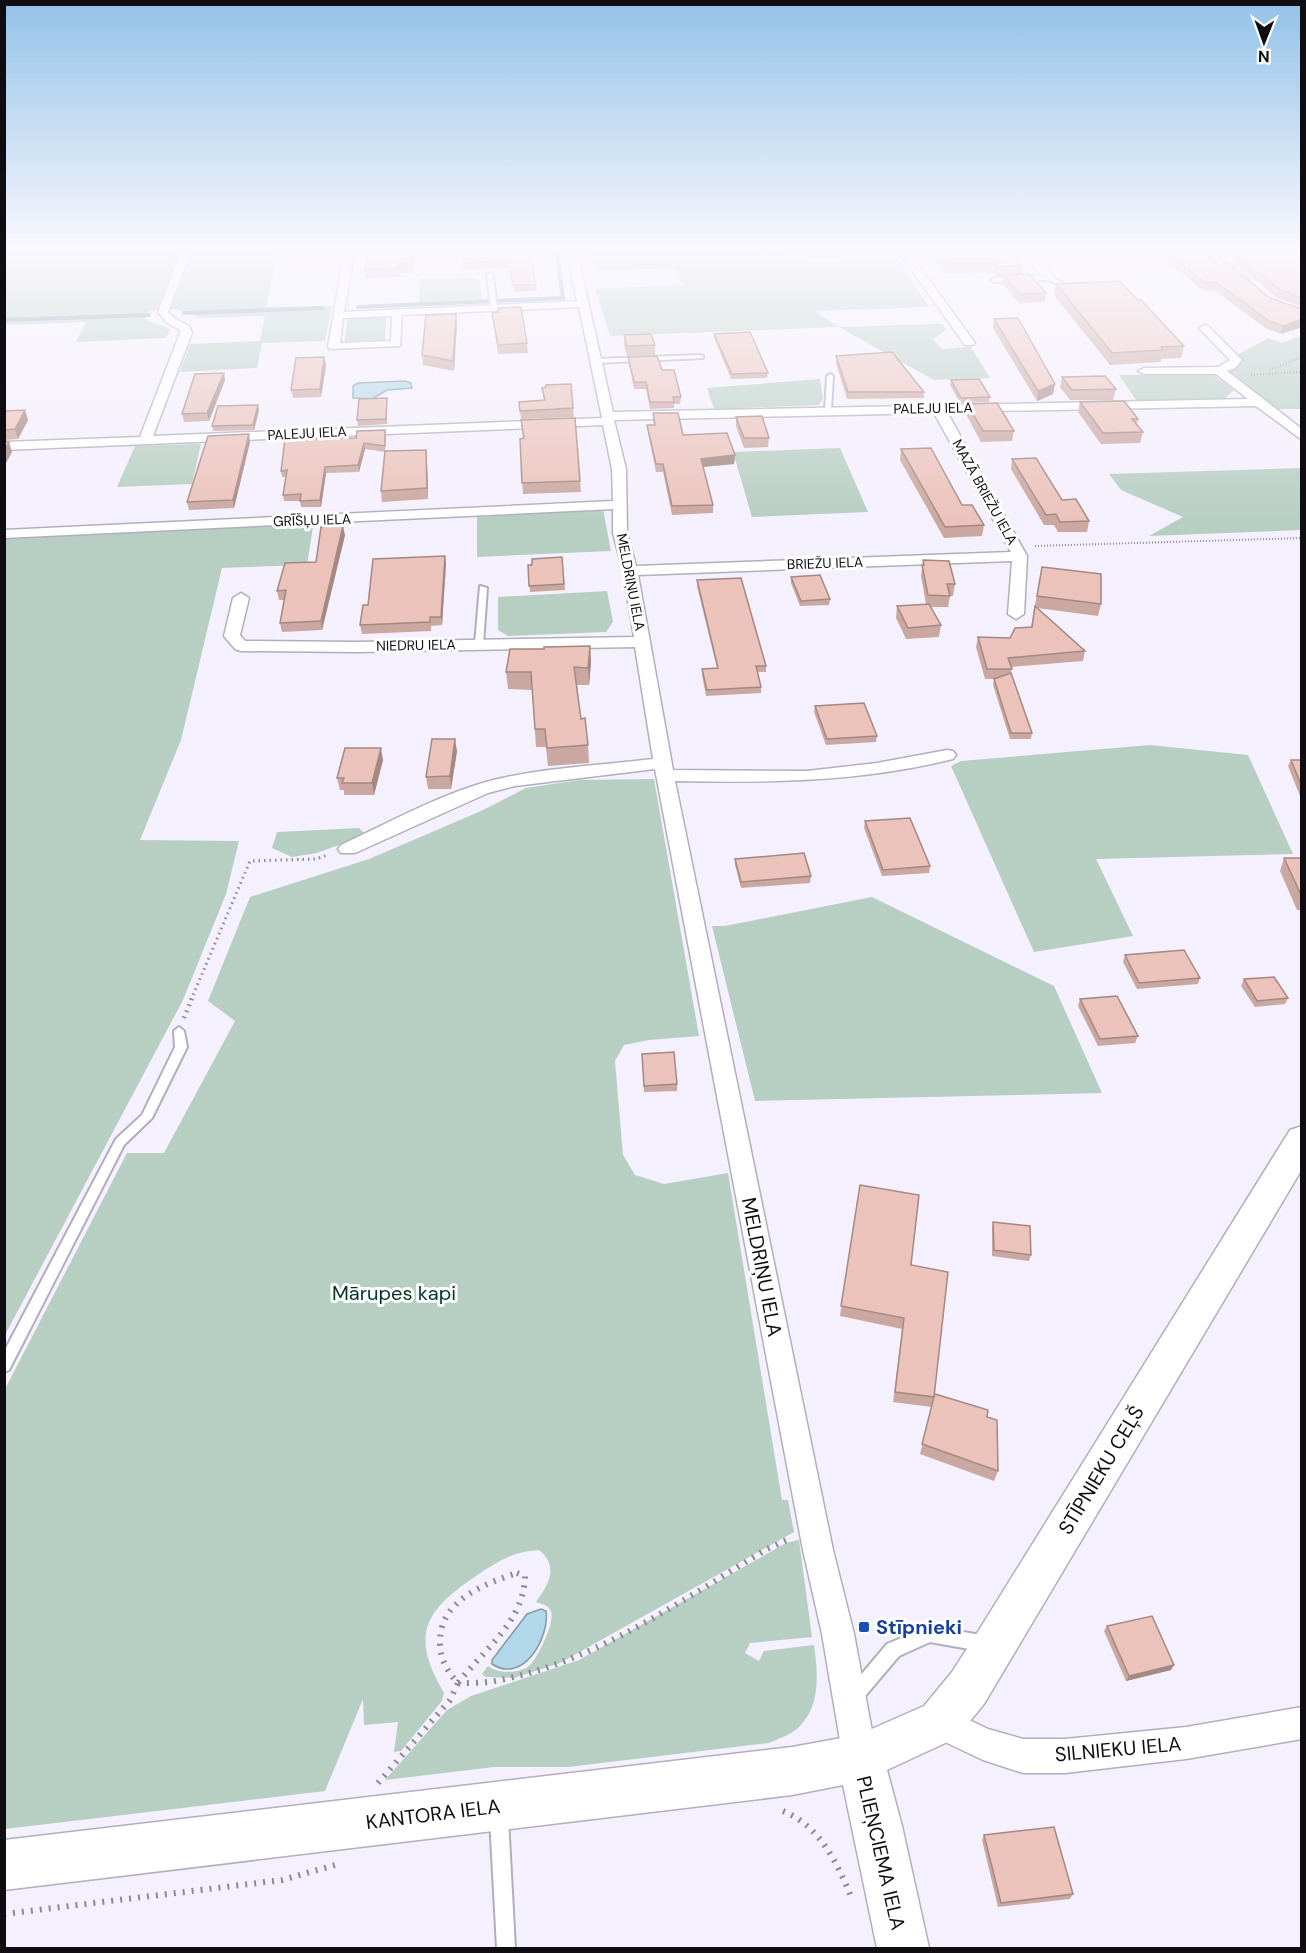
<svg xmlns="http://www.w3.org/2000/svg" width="1306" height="1953" font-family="'DM Sans',sans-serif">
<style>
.green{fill:#b7cec2}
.water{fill:#b1d7e9;stroke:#809aa8;stroke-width:1.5}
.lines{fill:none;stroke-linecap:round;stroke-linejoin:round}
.stream{stroke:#809aa8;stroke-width:4}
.lane-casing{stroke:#b3aebd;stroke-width:4}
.street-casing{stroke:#b3aebd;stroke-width:3}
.secondary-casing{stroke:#b3aebd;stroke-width:3}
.path-far3{stroke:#8d8993;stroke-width:2;stroke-dasharray:1 2;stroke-linecap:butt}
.path-far2{stroke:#8d8993;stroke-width:3;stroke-dasharray:1.5 4;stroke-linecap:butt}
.path-far1{stroke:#8d8993;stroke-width:4.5;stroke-dasharray:1.5 5;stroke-linecap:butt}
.path{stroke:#8d8993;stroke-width:6;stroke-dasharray:2 7;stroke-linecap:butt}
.lane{fill:#fff;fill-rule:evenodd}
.street{fill:#fff;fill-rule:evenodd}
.secondary{fill:#fff;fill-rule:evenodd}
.wall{fill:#caa8a1}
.shaded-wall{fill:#a48883}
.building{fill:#ebc3bb;stroke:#a48883;stroke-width:1.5}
.transit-dot{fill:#1a4fb4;stroke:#fff;stroke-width:2}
.labels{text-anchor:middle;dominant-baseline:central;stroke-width:6;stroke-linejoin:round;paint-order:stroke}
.far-street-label{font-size:14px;fill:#0f0d12;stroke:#fff}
.near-street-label{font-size:20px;fill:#0f0d12;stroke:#fff}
.near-park-label{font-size:20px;fill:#023522;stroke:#fff}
.near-transit-label{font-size:20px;font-weight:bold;fill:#164399;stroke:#fff;text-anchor:start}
</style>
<rect width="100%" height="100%" fill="#f5f0fd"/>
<path class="green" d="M4,248H278L266,307L332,306L325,341L262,343L257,368L180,372L190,344L260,341L265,316L199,318L177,309L148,311L145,319L170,329L166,338L76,342L86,322L5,325Z
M778,248H784L793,263L898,259L929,307L815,311L839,327L942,324L946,330L933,339L942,349L971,347L990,378L934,380L839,327L610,336L595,289L683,285L677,270L665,268L597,270L588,254Z
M472,278L480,280L482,299L471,304L419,306L420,279Z
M386,316L385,342L344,343L348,318Z
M1297,337L1301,338V409H1274L1231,375V371L1241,363L1237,355L1268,338L1282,343Z
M1211,373L1234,390L1224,399L1136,400L1119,375Z
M820,379L823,398L819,405L714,409L707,388Z
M201,444L192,484L117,487L135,446Z
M840,448L868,512L752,517L733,452Z
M1301,468V530L1149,536L1183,517L1121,490L1109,474Z
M603,509L611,551L477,557V517Z
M303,523L313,527L307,565L222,568L181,740L140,840L239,841L226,894L183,1000L5,1335V536Z
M607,591L613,622L606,632L508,636L498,630V597Z
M1150,745L1248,755L1293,854L1096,859L1133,936L1034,952L951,766L961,761Z
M654,779L699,1036L649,1040L624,1045L615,1061L623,1155L635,1175L664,1184L728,1173L782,1500H788L794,1532L560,1663L514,1678L486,1677L482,1674L488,1666C497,1674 523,1674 531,1664C539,1655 555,1622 551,1611C548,1605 542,1604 536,1602C548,1585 560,1567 539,1550C514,1551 496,1562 476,1576C424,1611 410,1635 444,1693L442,1701L401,1751L394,1752L398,1722L364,1725L363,1699L325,1791L5,1829V1389L127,1153H164L235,1021L208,1001L250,897L369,859L481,811L526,788L580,780Z
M359,828L366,835L317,853L292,857L272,848L277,832Z
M872,897L1054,986L1102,1093L755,1101L712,926H725Z
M799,1540L812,1637L750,1643L745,1653L759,1661L764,1651L814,1645C818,1673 821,1707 798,1728C790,1735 778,1739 769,1743L568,1767H494L385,1780L447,1710L471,1696L579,1660L786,1543Z"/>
<path class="water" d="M405,381L411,383L412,388L387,390L372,399L353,398V386L358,383Z
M541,1609L546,1611C550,1636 524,1685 492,1664V1660L527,1614Z"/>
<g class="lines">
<path class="stream" d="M358,307L563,298L556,248
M184,313L322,308
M4,320L149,315"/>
<defs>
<path id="lane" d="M490,273L493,275L497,308L494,310L491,308L487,275Z
M1050,276L1065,284L1060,285L1049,280L994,282L991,280L994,278Z
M701,355L703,356V358L596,363L593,361L596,359Z
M830,374L833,376L831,410L828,412L825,410L827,376Z
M480,586L487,588L483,644L479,646L475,644Z
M179,1027L184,1031L187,1047L152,1118L124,1145L9,1370L4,1372V1352L116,1139L142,1115L175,1047L174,1031Z
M930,1626L986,1636L992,1638L994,1644L992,1650L986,1652L930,1642L899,1656L861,1701L855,1703L849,1701L847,1695L849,1689L887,1644Z
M499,1809L505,1812L508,1818L515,1948H497L490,1818L493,1812Z"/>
<path id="street" d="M182,248H192L168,312L174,318L189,326L192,333L153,436L602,418L579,307L402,315L400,346L330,349L328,347L345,248H355L344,312L577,301L566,248H576L613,412L1248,399L1216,374H1144L1138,371L1144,368L1218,367L1230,360L1199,328L1204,325L1208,326L1242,360L1235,368L1227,371L1302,429V440L1256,406L947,412L1027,556L1024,614L1016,619L1008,614L1012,561L638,575L673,770L807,771L877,763L947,750L953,751L956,755L953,759C861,782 770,783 675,781L833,1550L854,1634L877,1758L872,1770L860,1775L848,1770L843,1758L822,1634L803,1550L655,769L515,786L488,793L355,853H341L338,849L341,845C385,824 430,800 476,785C529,768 597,766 653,759L635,647L357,652L241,651L235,649L224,636L233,598L241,593L249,598L240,635L245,641L357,642L634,637L623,571L613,533V509L4,538V530L613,501L612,469L603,425L4,450V442L140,437L180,333V330L166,322L158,312ZM392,316L391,341L340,343L343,318ZM934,413L1011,552L636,566L627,533L626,469L614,420Z
M896,248H906L975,343L973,345H965Z
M1018,248H1028L1054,276V280H1046Z
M1201,248H1212L1250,280L1241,282Z
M940,1706L988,1729L1023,1739H1065L1186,1727L1302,1707V1739L1186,1759L1065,1773H1023L983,1760L928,1734L924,1722L928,1710Z"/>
<path id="secondary" d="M1302,1126V1169L984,1704L956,1738L887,1770L902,1826L929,1948H877L843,1785L792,1795L4,1890V1840L792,1747L858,1735L924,1706L952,1672L979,1630L1290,1130Z"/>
</defs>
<use href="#lane" class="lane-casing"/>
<use href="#street" class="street-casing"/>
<use href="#secondary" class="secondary-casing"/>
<path class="path-far3" d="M1269,370L1302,357
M1251,375L1302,372
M1035,546L1302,538"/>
<path class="path-far2" d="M191,1000L250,861L316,859L327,855"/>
<path class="path-far1" d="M184,1018L192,998"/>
<path class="path" d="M517,1573L525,1576C524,1622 484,1649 458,1683C447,1671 440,1659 440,1642C440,1600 484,1584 517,1573Z
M458,1683C470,1683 483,1683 495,1681C594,1663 682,1600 767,1549L789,1539
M378,1783L450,1700L458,1683
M783,1811C821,1827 837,1863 852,1899
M4,1914L282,1880L335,1865"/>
<use href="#lane" class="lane"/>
<use href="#street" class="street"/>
<use href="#secondary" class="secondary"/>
</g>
<path class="wall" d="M529,248L536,285L537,291L514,292L510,268L463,269V263Z
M849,248H879V253L852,254Z
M927,248H1005L1022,266L1021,274L1046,293L1045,302L1019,303L1003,284L1004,275L996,276L992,272L945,273Z
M1140,248H1198L1220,266L1270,298L1302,309V327L1281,334L1267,329L1214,290L1204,291L1160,255L1148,256Z
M1302,248V307L1278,298L1234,263L1236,255Z
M414,252L413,273H400V277L366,278L365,270Z
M1056,284L1184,346L1181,358L1161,359V362L1110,365L1054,295Z
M492,313L527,343L528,353L498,354Z
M994,319L1053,394L1037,401L993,328Z
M457,323L454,371L423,365L422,355Z
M714,334L768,373L767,378L731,379L714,338Z
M624,335L655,345V355L627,356L624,345Z
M836,356L924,392V398L847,399L836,363Z
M324,357L326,365L321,397L293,398L291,390Z
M628,357L662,370L681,397L680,404H674V408L650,409L646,389H634L629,364Z
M224,373L225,380L209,421L184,422L182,414Z
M1062,377L1116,389L1113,400H1070L1060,387Z
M951,380L990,397L989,402L960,403L950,385Z
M542,388L573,408L574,417L521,419L519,402L544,400Z
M1080,402L1138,419L1137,424L1143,432L1140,443L1101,444L1078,412Z
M387,403V424L358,426L357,420Z
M967,404L1014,431L1012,441L981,442L966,414Z
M25,410L28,420L18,439L4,440V411Z
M259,410L254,430L213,431L212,426Z
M653,413L683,435L735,455L734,464L703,467L713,505V513L672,515L663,472H656L648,433L647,425H654Z
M736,417L769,438L768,447L744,448L736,426Z
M521,420L580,481L581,492L523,494L520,439L523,438Z
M386,436L385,451L427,460L428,499L382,502L381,491L385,452L365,449L359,472L326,473L321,507H301L300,501H284L283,495L286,477H282L281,471L356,438Z
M250,442L234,508L189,510L187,502Z
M901,449L984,525L982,536L944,538L900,460Z
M1012,459L1089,521L1087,532H1058L1054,525H1044L1011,469Z
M345,535L322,630L282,632L280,623L284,600H279L277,591L316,562Z
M445,556L446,564L442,625L431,626V631L362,634L360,625Z
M562,557L565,590L530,592L528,565Z
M923,560L955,584L953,596H950L948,607H931L941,625L939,637L906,639L896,618L897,606L926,604L921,576Z
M1042,567L1101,604L1098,616L1037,608L1085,651L1083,661L1011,667V673L1032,733L1031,739H1010L993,685L994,679H985L976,647L978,637L1010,638L1031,627Z
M791,577L830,599L829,605L800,606L791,583Z
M697,580L766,666V672H757L761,687V693L706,696L702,675V669L717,668L697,586Z
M590,646L591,663L589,685H577L581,719L588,745L589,763L548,766L546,747H536L532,690L508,689L506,672L544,649Z
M815,706L877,736L876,742L826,745L814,712Z
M457,751L451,789H428L426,777Z
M383,760L374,795H344V790H340L337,778Z
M1291,760H1302V796H1300L1288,766Z
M865,821L930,866L929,873L882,876L864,828Z
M1284,858H1302V910H1297L1280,871Z
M735,859L811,876L810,883L741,888L735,865Z
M1125,955L1200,978L1198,984L1137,989L1123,962Z
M1244,979L1288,998L1285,1004L1255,1007L1241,986Z
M1080,999L1138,1036L1135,1043L1098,1046L1078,1006Z
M642,1060L677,1084V1091L644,1092Z
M860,1185L911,1265L934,1397L987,1417L998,1471L994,1481L920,1454L932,1407L893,1402L902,1329L840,1316Z
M993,1222L1031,1255L1029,1261L992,1256V1228Z
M1107,1626L1171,1670L1126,1681L1104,1631Z
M984,1835L1073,1894L1070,1899L998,1907L982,1840Z"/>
<path class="shaded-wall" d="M413,248L414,252L413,273L412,264Z
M456,314L457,323L454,371L453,361Z
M1302,319V327L1281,334L1283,326Z
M324,357L326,365L321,397L320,389Z
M224,373L225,380L209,421L207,413Z
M1055,384L1053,394L1037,401L1038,391Z
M258,405L259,410L254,430L253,425Z
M25,410L28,420L18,439L15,429Z
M249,434L250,442L234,508L233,500Z
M9,442L12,452L4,467V451Z
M364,443L365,449L359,472L358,465Z
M426,450L427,460L428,499L427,488Z
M735,455L734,464L700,467L701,459Z
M325,467L326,473L321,507L320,500Z
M343,526L345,535L322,630L321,621Z
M445,556L446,564L442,625L441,617Z
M590,646L591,663L589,685L588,668Z
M455,739L457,751L451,789L450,776Z
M381,748L383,760L374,795L372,783Z
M1174,1665L1171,1670L1126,1681L1129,1676Z"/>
<path class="building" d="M368,248H413L412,264H399V268L365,270Z
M463,248H529L536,285H513L509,262L463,263Z
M935,248H1005L1022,266L997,267L994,263L946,264Z
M1162,248H1198L1220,266L1226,262L1270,298L1302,309V319L1283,326L1269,321L1216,282L1206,283Z
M1247,248H1302V298L1280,290L1236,255Z
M1029,274L1046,293L1020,294L1004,275Z
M1119,281L1138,300H1141L1184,346L1161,347L1163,350L1112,353L1056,284Z
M521,307L527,343L498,345L492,313L498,312V308Z
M456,314L453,361L422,355L426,315Z
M1018,318L1055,384L1038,391L994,319Z
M750,332L768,373L732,374L714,334Z
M651,334L655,345L627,346L624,335Z
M892,352L924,392H848L836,356Z
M657,356L662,370H674L681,397H673L674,402H650L646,382H634L628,357Z
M324,357L320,389L291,390L296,358Z
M224,373L207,413L182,414L195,374Z
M1105,376L1116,389L1072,390L1062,377Z
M979,379L990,397L961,398L951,380Z
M571,384L573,408L520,411L519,402L545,400L542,388L546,387V385Z
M387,398L386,419L357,420L359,399Z
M1124,401L1138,419H1132L1143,432L1103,433L1080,402Z
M997,403L1014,431H983L967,404Z
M258,405L253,425L212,426L218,406Z
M25,410L15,429L4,430V411Z
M653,413H678L683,435L727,433L735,455L701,459L713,505L672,506L663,464H656L647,425H655Z
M762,416L769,438H744L736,417Z
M575,418L580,481L522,483L520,439L524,438L521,420Z
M385,430V446L364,443L358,465L325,467L320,500L300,501L301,494L283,495L287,470L281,471L285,439L356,438L357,431Z
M249,434L233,500L187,502L208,436Z
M4,442H9L4,451Z
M931,448L962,505H972L984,525L945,527L901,449Z
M426,450L427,488L381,491L385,451Z
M1036,458L1062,500L1076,499L1089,521L1060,522L1056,514L1046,515L1012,459Z
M343,526L321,621L280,623L286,590L277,591L285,563L316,562L321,527Z
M445,556L441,617H430V622L360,625L363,605H368L373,559Z
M562,557L564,584L529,586L528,565H532V559Z
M923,560L949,561L955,584H947L950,596L928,595L922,565H924Z
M1042,567L1101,574V604L1037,596Z
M820,575L830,599L801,601L791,577Z
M741,578L766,666H756L761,687L707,690L702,669L718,668L697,580Z
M929,604L941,625L908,628L897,606Z
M1035,606L1085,651L1008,658L1012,669H987L978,637L1010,638L1015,628L1032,627Z
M590,646L588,668L574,667L581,719L585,718L588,745L547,748L545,729H535L531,672H506L510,649H544V647Z
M1011,673L1032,733H1011L994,679Z
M864,703L877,736L827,739L815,706Z
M432,739H455L450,776L426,777Z
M345,748H381L372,783H342L344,778H337Z
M1291,760H1302V787Z
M910,818L930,866L883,870L865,821Z
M804,853L811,876L741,882L735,859Z
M1284,858H1302V897Z
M1184,950L1200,978L1139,983L1125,955Z
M1274,977L1288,998L1257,1001L1244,979Z
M1117,996L1138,1036L1100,1039L1080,999Z
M674,1052L677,1084L644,1086L642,1054Z
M860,1185L919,1195L911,1265L948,1272L934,1397L935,1394L988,1410L987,1417L997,1420L998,1471L922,1444L934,1397L895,1392L904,1318L841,1306Z
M993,1222L1030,1226L1031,1255L994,1250Z
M1152,1616L1174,1665L1129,1676L1107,1626Z
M1054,1827L1073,1894L1001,1903L984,1835Z"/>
<linearGradient id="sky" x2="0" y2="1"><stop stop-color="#92c2e8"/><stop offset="0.48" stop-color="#faf8fe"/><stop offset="1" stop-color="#faf8fe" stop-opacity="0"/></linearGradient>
<rect width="1306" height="521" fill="url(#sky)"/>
<rect class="transit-dot" x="858" y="1621" width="12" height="12" rx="3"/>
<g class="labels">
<g class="far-street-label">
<text transform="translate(933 408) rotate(-1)">PALEJU IELA</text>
<text transform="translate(307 433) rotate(-3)">PALEJU IELA</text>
<text transform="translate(985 492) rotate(61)">MAZĀ BRIEŽU IELA</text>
<text transform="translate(312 520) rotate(-2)">GRĪŠĻU IELA</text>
<text transform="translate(825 563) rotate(-2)">BRIEŽU IELA</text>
<text transform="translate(631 582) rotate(79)">MELDRIŅU IELA</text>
<text transform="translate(416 645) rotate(-1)">NIEDRU IELA</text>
</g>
<g class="near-street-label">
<text transform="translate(762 1267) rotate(79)">MELDRIŅU IELA</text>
<text transform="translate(1101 1470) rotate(-59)">STĪPNIEKU CEĻŠ</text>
<text transform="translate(1118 1749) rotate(-5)">SILNIEKU IELA</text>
<text transform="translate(433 1814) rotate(-7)">KANTORA IELA</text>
<text transform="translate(881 1853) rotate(77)">PLIEŅCIEMA IELA</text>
</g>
<g class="near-park-label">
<text x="394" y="1293">Mārupes kapi</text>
</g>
<g class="near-transit-label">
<text x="876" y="1627">Stīpnieki</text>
</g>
</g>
<rect width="1306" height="1953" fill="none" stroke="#0f0d12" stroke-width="12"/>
<g transform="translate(1264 42) rotate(181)" stroke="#ffffff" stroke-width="4.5" paint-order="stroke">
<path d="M0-4.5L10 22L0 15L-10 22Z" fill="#0f0d12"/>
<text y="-9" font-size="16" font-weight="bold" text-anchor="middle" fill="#0f0d12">N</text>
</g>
</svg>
